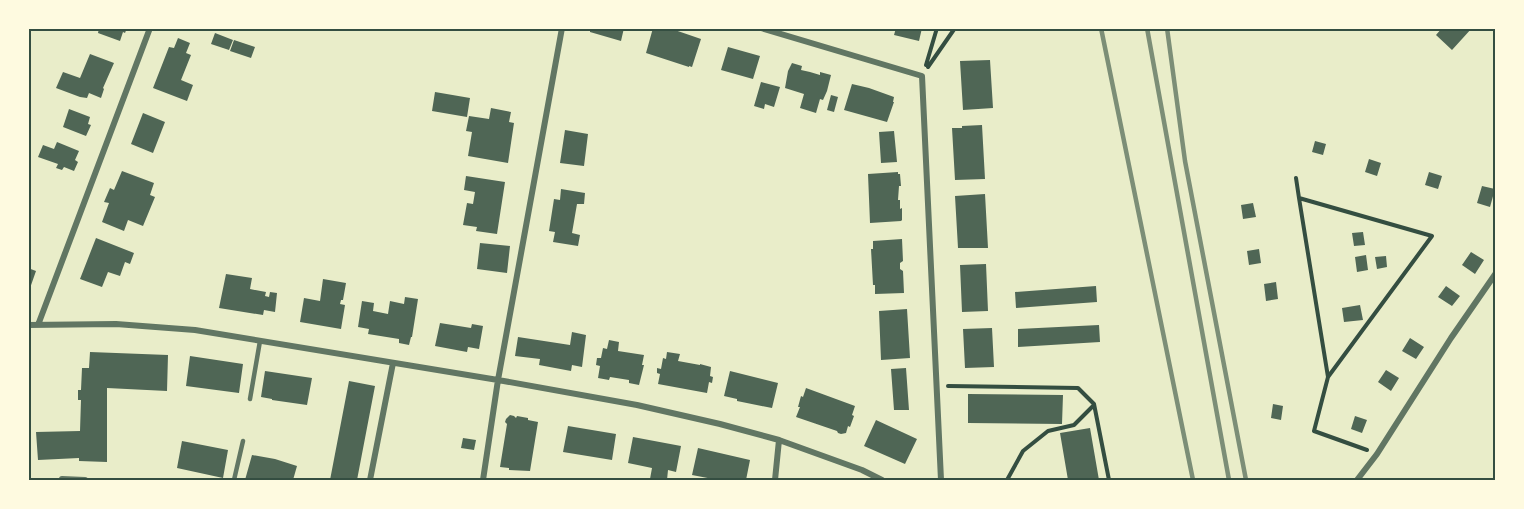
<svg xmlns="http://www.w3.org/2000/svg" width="1524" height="509" font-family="Ubuntu,sans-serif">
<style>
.building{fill:#4f6655}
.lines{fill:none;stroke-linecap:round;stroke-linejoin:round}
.path{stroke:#344e41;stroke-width:4}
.service{stroke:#617663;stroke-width:4.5}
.minor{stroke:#617663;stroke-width:6}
.rail{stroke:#7c8e77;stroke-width:4.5}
.neatline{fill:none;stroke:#344e41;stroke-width:2}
</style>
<rect width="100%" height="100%" fill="#e9edc9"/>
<path class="building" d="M99,28H127L125,33L123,32L120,41L98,33Z
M590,28H624L621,41L590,32Z
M653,28H669L701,39L692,67L689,66V67L646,53Z
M896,28H922L919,41L894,35Z
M1442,28H1472L1452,50L1436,35Z
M215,33L233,40L229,50L211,44Z
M178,38L190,43L186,53L191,55L181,80L193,85L187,101L153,88L169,47L174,48Z
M234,40L255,47L251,58L230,51Z
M728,47L760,56L753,79L721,70Z
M90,54L114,63L103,88L104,89L101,98L89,93L87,98L80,97L56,88L63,72L80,78Z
M990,60L993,108L963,110L960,61Z
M792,63L802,66L801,70L810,72L820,75V72L831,75L827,91L823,100L820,99L816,113L800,108L804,94L785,88L788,71Z
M761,82L780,87L774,107L765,104L764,109L754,106Z
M852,84L869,88L894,97L893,102H894L887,122L844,110Z
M435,92L470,98L467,117L432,111Z
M831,95L838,97L834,112L827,110Z
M491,108L511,112L509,122L514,123L508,163L468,156L472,132L466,131L469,116L489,119Z
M69,109L90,117L88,124L91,125L86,136L63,127Z
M143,113L165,122L153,153L131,144Z
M982,125L985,179L955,180L952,128H962V126Z
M565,130L588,134L584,166L560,163Z
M894,131L897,162L881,163L879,132Z
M1315,141L1326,144L1323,155L1312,152Z
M57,142L79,151L75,160L78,162L74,171L64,167L62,170L56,168L58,164L38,157L43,145L54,149Z
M1369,159L1381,163L1377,176L1365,172Z
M122,171L154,183L150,195L155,197L143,226L128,220L124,231L102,222L109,203L104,202L110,188L114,190Z
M898,172V174H900L901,186H899L898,200H900V209L902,208V220L901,221L870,223L868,174Z
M1429,172L1442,176L1438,189L1425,185Z
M466,176L505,182L497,234L476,231L477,227L463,225L467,203L473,204L475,192L464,190Z
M1482,186L1495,189L1490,207L1477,203Z
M561,189L585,193L584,204H577L572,233L580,235L578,246L553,242L555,232L549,231L554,199L560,200Z
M985,194L988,248H958L955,196Z
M1253,203L1256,217L1243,219L1241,205Z
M1363,232L1365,245L1354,246L1352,233Z
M96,238L134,253L130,264L125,262L120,276L108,272L102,287L80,279Z
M902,239L903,261L900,263V269L903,271L904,293L875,294V285H873L871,249H873V241Z
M480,243L510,246L507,273L477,269Z
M1259,249L1261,263L1249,265L1247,251Z
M1471,252L1484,260L1475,274L1462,265Z
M1366,255L1368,270L1357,272L1355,257Z
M1386,256L1387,267L1377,269L1375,257Z
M986,264L988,311L962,312L960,265Z
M28,268L36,271L29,291H28Z
M226,274L252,278L250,289L266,292L265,296L269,297L270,292L277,293L275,312L264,310L263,315L219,308Z
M323,279L346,283L343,300H341L340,304L345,305L341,329L300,322L304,298L320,301Z
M1276,282L1278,299L1266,301L1264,284Z
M1096,286L1097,302L1016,308L1015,292Z
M1446,286L1460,296L1452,306L1438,297Z
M405,297L418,299L412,337H411L409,345L399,343V339L368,334L369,329L358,327L362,301L374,303L373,311L388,314L390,301L404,304Z
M1360,305L1363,320L1344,322L1342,308Z
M907,309L910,358L881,360L879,311Z
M440,323L471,328L472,324L483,326L479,349L468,347L467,352L435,346Z
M1099,325L1100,342L1018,347V329Z
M992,328L994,367L965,368L963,329Z
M572,332L586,335L582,367L572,365L571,371L539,365L540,359L515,356L518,337L570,345Z
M1410,338L1424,347L1416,359L1402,351Z
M609,340L619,342L618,351L644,355L642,365H644L639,385L629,383V380L610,377L609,380L598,378L600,366L596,365L597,358H601L603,348L607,349Z
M90,352L168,355L167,391L107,388V462L79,461V458L38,460L36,432L80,431L81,400H78V390H81L82,368H89Z
M667,352L680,354L678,361L700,365V364L711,367L710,376L713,377L712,383L709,382L707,393L658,384L660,374L657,373V368L661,369L663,358L666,359Z
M190,356L243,364L239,393L186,386Z
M906,368L909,410H894L891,369Z
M1386,370L1399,378L1391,391L1378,382Z
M265,371L312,378L307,405L272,400V399L261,397Z
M730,371L778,383L772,408L737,401V399L724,396Z
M349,381L375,386L357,480H330Z
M806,388L855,406L852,415L854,416L850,427L848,426L846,433L841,434L838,433L837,431L796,417L800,407H798L801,396L803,397Z
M968,394L1063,395L1062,424L968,423Z
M1273,404L1283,406L1281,420L1271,418Z
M510,415L514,416L516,418L517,416L528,418V420L538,422L530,471L509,470V468L500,467L507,424L505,422L506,419Z
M1355,416L1367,420L1362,433L1351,429Z
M876,420L917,439L905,464L864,446Z
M568,426L616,434L612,460L563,452Z
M1090,428L1099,480H1068L1060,433Z
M633,437L681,446L676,472L668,470L667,480H656L650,479L652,468L628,463Z
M463,438L476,440L474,450L461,448Z
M182,441L228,450L223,478L177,468Z
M698,448L750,460L746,480H718L692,475Z
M252,455L275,459L297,466L293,480H245Z"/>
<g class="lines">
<path class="path" d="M926,65L937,28
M928,67L955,28
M1296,178L1299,198
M1328,377L1299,198L1432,236L1328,377L1314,431L1367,450
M948,386L1078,388L1094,404L1109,480
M1007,480L1023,451L1048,431L1074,425L1094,405"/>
<path class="service" d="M250,399L260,341
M234,480L243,441"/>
<path class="minor" d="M761,28L922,76L941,480
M28,325L116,324L195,330L498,380L637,405L720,424L779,440L862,470L882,480
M38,325L150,28
M62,479L85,480
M370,480L393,363
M483,480L498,380L562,28
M775,480L779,440
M1357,480L1377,454L1451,338L1496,273"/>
<path class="rail" d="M1101,28L1193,480
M1147,28L1229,480
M1167,28L1185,161L1246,480"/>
</g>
<rect width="1524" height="509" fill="none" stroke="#fefae0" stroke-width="60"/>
<rect x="30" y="30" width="1464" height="449" class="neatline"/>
</svg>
